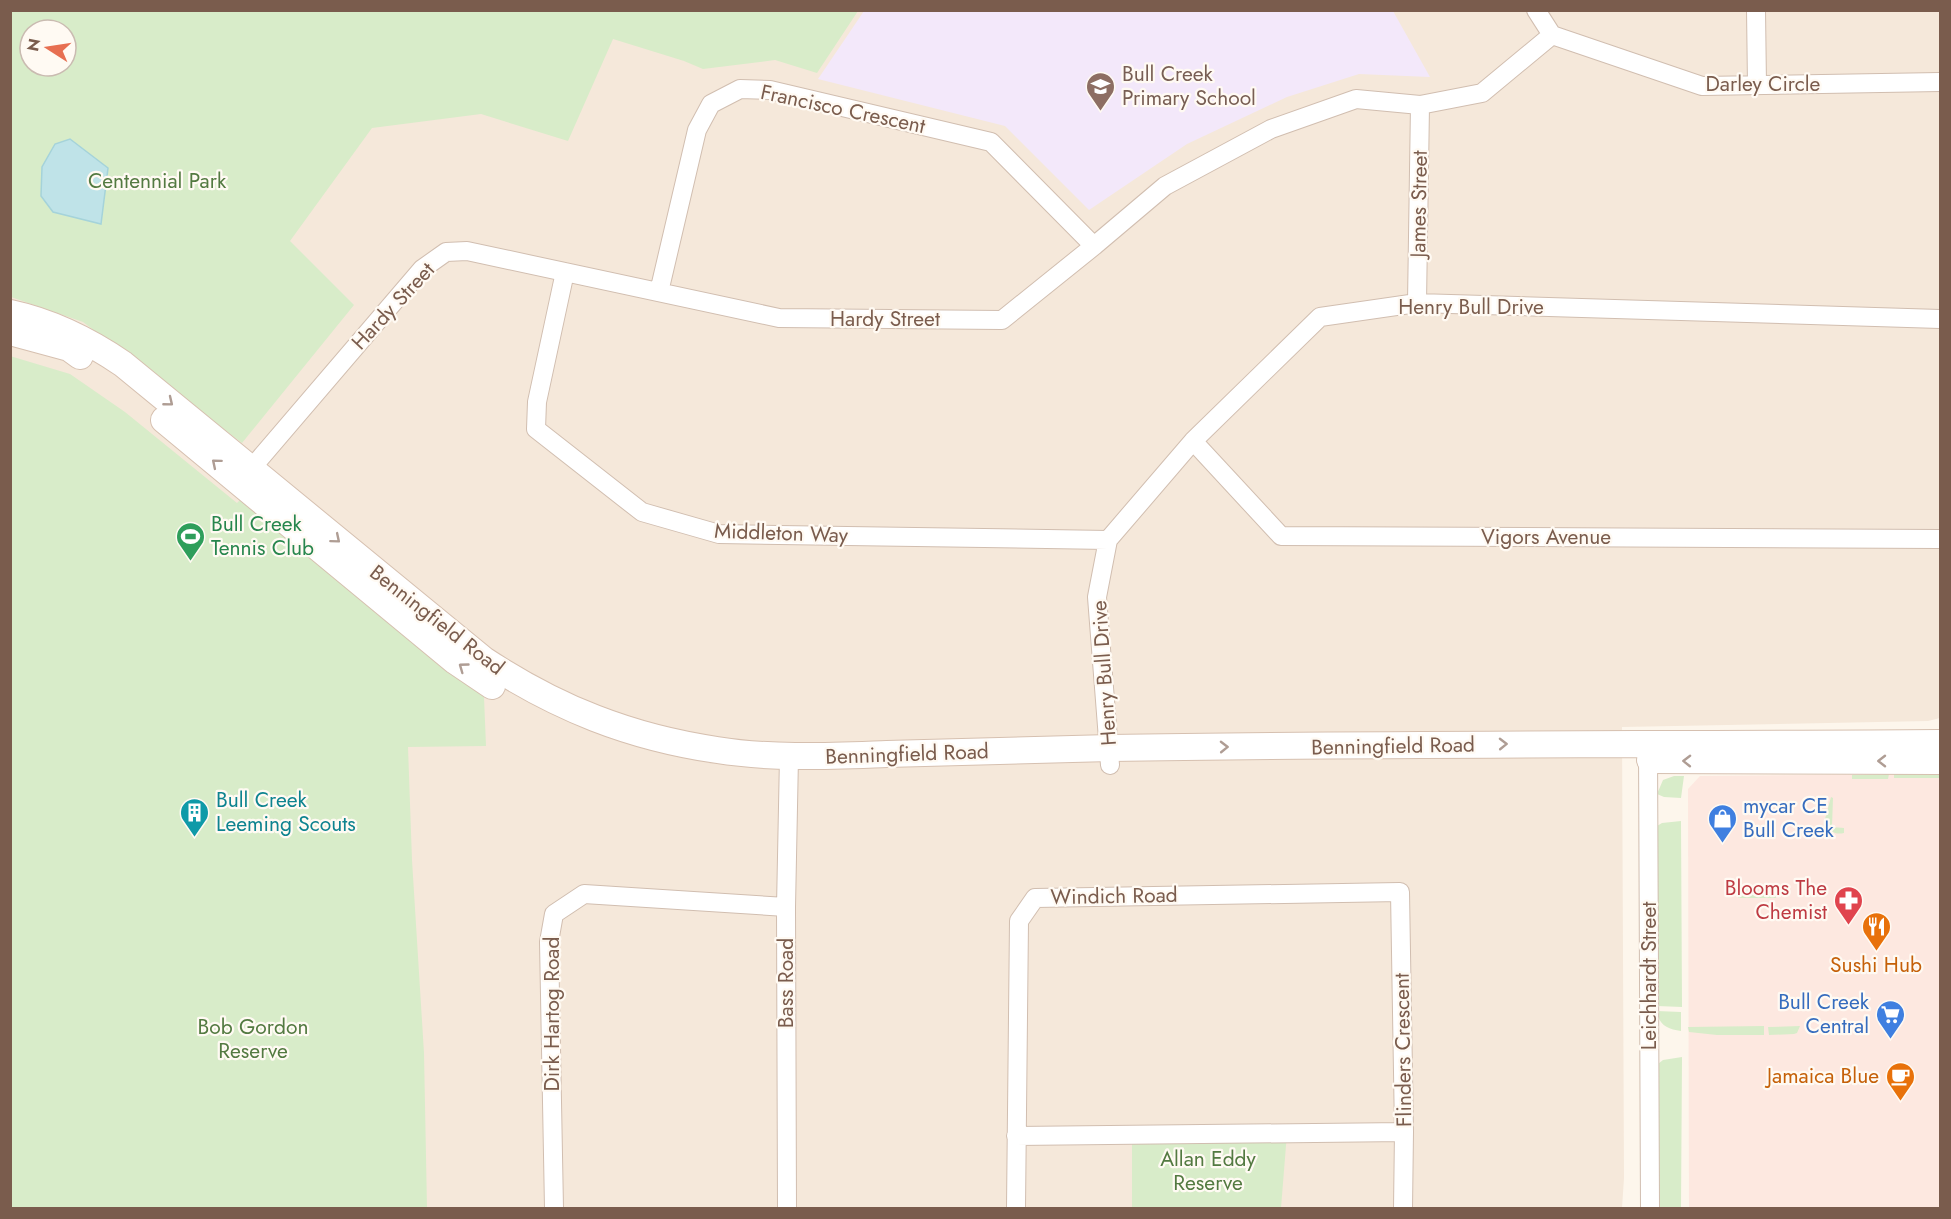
<svg xmlns="http://www.w3.org/2000/svg" width="1951" height="1219" font-family="Jost,sans-serif">
<style>
.residential{fill:#f5e8da;fill-rule:evenodd}
.commercial{fill:#fde8e0}
.education{fill:#f3e8fa}
.green{fill:#d8ecc9;fill-rule:evenodd}
.water{fill:#bfe3e8;stroke:#a5d3da;stroke-width:1.5}
.lines{fill:none;stroke-linecap:round;stroke-linejoin:round}
.minor-casing{stroke:#d1beb0;stroke-width:20}
.secondary-casing{stroke:#d6c0b0;stroke-width:28}
.minor{stroke:#fff;stroke-width:18}
.secondary{stroke:#fff;stroke-width:26}
.oneway{stroke:#af9d94}
.labels{text-anchor:middle;dominant-baseline:central;stroke-width:4.5;stroke-linejoin:round;paint-order:stroke}
.education-label{font-size:21px;fill:#785e54;stroke:#fffaf3;text-anchor:start}
.street-label{font-size:21px;fill:#7a5c4d;stroke:#fffaf3}
.park-label{font-size:21px;fill:#537a41;stroke:#fffaf3}
.leisure-label{font-size:21px;fill:#27864d;stroke:#fffaf3;text-anchor:start}
.culture-label{font-size:21px;fill:#0d838f;stroke:#fffaf3;text-anchor:start}
.shop-label{font-size:21px;fill:#366cbe;stroke:#fffaf3;text-anchor:start}
.health-label{font-size:21px;fill:#be3a42;stroke:#fffaf3;text-anchor:end}
.food-label{font-size:21px;fill:#c56008;stroke:#fffaf3}
</style>
<rect width="100%" height="100%" fill="#fdf6ec"/>
<path class="residential" d="M10,11H1940V718L1928,721L1622,727L1624,1178L1622,1208H11ZM30,30H66V66H30Z"/>
<path class="commercial" d="M1940,774V1208H1689L1688,789L1700,776Z"/>
<path class="education" d="M864,11H1393L1430,77L1359,74L1287,97L1187,144L1089,210L1005,126L818,79Z"/>
<path class="green" d="M11,11H858L817,73L775,60L703,69L684,61L613,39L568,141L481,114L372,128L290,241L354,305L242,443L83,322L11,297ZM30,30H66V66H30Z
M10,356L70,374L125,412L237,503L241,499L484,697L486,746L408,747L412,860L424,1053L427,1208H11Z
M1889,774L1888,779H1852V775Z
M1894,774H1940V778H1894Z
M1674,776H1684L1681,798L1664,797L1657,794L1663,780Z
M1831,797L1833,798L1832,827L1844,828V833C1836,835 1830,832 1825,825V819Z
M1681,821L1682,1007L1657,1006V826L1662,823Z
M1738,891H1776V898H1738Z
M1657,1011L1681,1012V1031C1668,1029 1659,1026 1657,1011Z
M1764,1026V1035H1717L1689,1032L1688,1027Z
M1800,1026L1797,1033L1794,1034L1769,1035L1768,1027Z
M1682,1057L1681,1208H1659L1658,1064L1663,1060Z
M1287,1133L1281,1208H1132V1135Z"/>
<path class="water" d="M70,139L108,168L101,224L53,212L41,196L42,167L55,144Z"/>
<g class="lines">
<defs>
<path id="minor" d="M1536,10L1552,35L1702,86L1940,82
M1756,10L1757,85
M565,272L537,402L536,429L642,512L719,534L1108,540
M659,292L697,130L711,104L740,89L770,90L991,142L1094,246
M1417,303L1420,105
M1193,441L1281,536L1940,539
M244,477L422,269L446,252L467,251L779,318L1002,320L1094,246L1165,186L1271,129L1356,99L1420,105L1482,93L1552,35
M1648,748L1650,1208
M1110,765L1097,597L1108,540L1193,441L1320,317L1417,303L1940,319
M1016,1136L1404,1132
M554,1208L549,942L554,914L584,894L786,907
M787,1208L786,907L789,757
M1016,1208L1019,921L1035,898L1400,892L1404,1132L1403,1208"/>
<path id="secondary" d="M10,313C52,322 88,340 123,364L484,660C557,708 629,737 717,750C773,759 830,756 887,754C961,752 1035,750 1110,748C1386,743 1664,745 1940,743
M10,332L69,348L80,356
M164,420L455,661L492,686
M1650,760L1940,761"/>
</defs>
<use href="#minor" class="minor-casing"/>
<use href="#secondary" class="secondary-casing"/>
<use href="#minor" class="minor"/>
<use href="#secondary" class="secondary"/>
</g>
<defs><path id="oneway-chevron" d="M-2-3.5L2.5 0L-2 3.5" fill="none" stroke-width="1.6" stroke-linecap="round" stroke-linejoin="round" transform="scale(1.5)"/></defs>
<g class="oneway">
<use href="#oneway-chevron" transform="translate(169 402) rotate(39)"/>
<use href="#oneway-chevron" transform="translate(216 463) rotate(-140)"/>
<use href="#oneway-chevron" transform="translate(336 539) rotate(40)"/>
<use href="#oneway-chevron" transform="translate(463 667) rotate(-144)"/>
<use href="#oneway-chevron" transform="translate(1503 744) rotate(-1)"/>
<use href="#oneway-chevron" transform="translate(1224 747) rotate(-1)"/>
<use href="#oneway-chevron" transform="translate(1687 761) rotate(-179)"/>
<use href="#oneway-chevron" transform="translate(1882 761) rotate(180)"/>
</g>
<defs>
<symbol id="school-pin" viewBox="-11 -11 22 30"><path d="M0 17L-7.5 6A9.5 9.5 0 1 1 7.5 6Z" fill="#8d6e63" stroke="#fffaf3"/><path d="M0-5L7-2L0 1L-7-2ZM-4 1L0 2.5L4 1V4Q0 6-4 4Z" fill="#fff"/></symbol>
<symbol id="stadium-pin" viewBox="-11 -11 22 30"><path d="M0 17L-7.5 6A9.5 9.5 0 1 1 7.5 6Z" fill="#2e9e5b" stroke="#fffaf3"/><path d="M0-5a6.5 5 0 1 0 0 10a6.5 5 0 1 0 0-10ZM-3.5-1.8h7v3.6h-7Z" fill="#fff"/></symbol>
<symbol id="building-pin" viewBox="-11 -11 22 30"><path d="M0 17L-7.5 6A9.5 9.5 0 1 1 7.5 6Z" fill="#0f9aa8" stroke="#fffaf3"/><path d="M-4-6H4V6H1V3H-1V6H-4ZM-2.5-4.3h1.7v1.8h-1.7ZM.8-4.3h1.7v1.8H.8ZM-2.5-1h1.7V.8h-1.7ZM.8-1h1.7V.8H.8Z" fill="#fff"/></symbol>
<symbol id="shop-pin" viewBox="-11 -11 22 30"><path d="M0 17L-7.5 6A9.5 9.5 0 1 1 7.5 6Z" fill="#3f7fe0" stroke="#fffaf3"/><path d="M-5-2.5h2.3a2.7 3.5 0 0 1 5.4 0H5L5.5 6h-11ZM-1.5-2.5h3a1.5 2.3 0 0 0-3 0Z" fill="#fff"/></symbol>
<symbol id="pharmacy-pin" viewBox="-11 -11 22 30"><path d="M0 17L-7.5 6A9.5 9.5 0 1 1 7.5 6Z" fill="#e0444e" stroke="#fffaf3"/><path d="M-2-6h4v4h4v4h-4v4h-4v-4h-4v-4h4Z" fill="#fff"/></symbol>
<symbol id="restaurant-pin" viewBox="-11 -11 22 30"><path d="M0 17L-7.5 6A9.5 9.5 0 1 1 7.5 6Z" fill="#e8710a" stroke="#fffaf3"/><path d="M-5-6h1v4h1v-4h1v4h1v-4h1v5L-1.5 .5V6h-2V.5L-5-1ZM5-6V6H3V1.5H1.5Q1.5-4 5-6Z" fill="#fff"/></symbol>
<symbol id="supermarket-pin" viewBox="-11 -11 22 30"><path d="M0 17L-7.5 6A9.5 9.5 0 1 1 7.5 6Z" fill="#3f7fe0" stroke="#fffaf3"/><path d="M-6-5.5h2.5l.6 2H6L4.5 2H-2.5L-4.4-4H-6ZM-1.5 3.2a1.3 1.3 0 1 0 .1 0ZM3 3.2a1.3 1.3 0 1 0 .1 0Z" fill="#fff"/></symbol>
<symbol id="cafe-pin" viewBox="-11 -11 22 30"><path d="M0 17L-7.5 6A9.5 9.5 0 1 1 7.5 6Z" fill="#e8710a" stroke="#fffaf3"/><path d="M-5.5-4.5H6V0H3Q3 3.5 0 3.5H-2.5Q-5.5 3.5-5.5 0ZM3-3.2v2h1.7v-2ZM-6 4.5H4V6H-6Z" fill="#fff"/></symbol>
</defs>
<g fill-rule="evenodd">
<use href="#school-pin" x="1084" y="70" width="33" height="45"/>
<use href="#stadium-pin" x="174" y="520" width="33" height="45"/>
<use href="#building-pin" x="178" y="796" width="33" height="45"/>
<use href="#shop-pin" x="1706" y="802" width="33" height="45"/>
<use href="#pharmacy-pin" x="1832" y="884" width="33" height="45"/>
<use href="#restaurant-pin" x="1860" y="910" width="33" height="45"/>
<use href="#supermarket-pin" x="1874" y="998" width="33" height="45"/>
<use href="#cafe-pin" x="1884" y="1060" width="33" height="45"/>
</g>
<g class="labels">
<g class="education-label">
<text x="1122" y="74">Bull Creek<tspan x="1122" dy="24">Primary School</tspan></text>
</g>
<g class="street-label">
<text x="1763" y="84">Darley Circle</text>
<text transform="translate(843 109) rotate(12)">Francisco Crescent</text>
<text transform="translate(1419 204) rotate(-89)">James Street</text>
<text transform="translate(393 306) rotate(-47)">Hardy Street</text>
<text x="1471" y="307">Henry Bull Drive</text>
<text x="885" y="319">Hardy Street</text>
<text transform="translate(781 533) rotate(2)">Middleton Way</text>
<text x="1546" y="537">Vigors Avenue</text>
<text transform="translate(437 620) rotate(38)">Benningfield Road</text>
<text transform="translate(1104 673) rotate(-94)">Henry Bull Drive</text>
<text transform="translate(1393 746) rotate(-1)">Benningfield Road</text>
<text transform="translate(907 754) rotate(-2)">Benningfield Road</text>
<text transform="translate(1114 896) rotate(-1)">Windich Road</text>
<text transform="translate(1649 976) rotate(-90)">Leichhardt Street</text>
<text transform="translate(786 983) rotate(-90)">Bass Road</text>
<text transform="translate(552 1014) rotate(-90)">Dirk Hartog Road</text>
<text transform="translate(1403 1050) rotate(-91)">Flinders Crescent</text>
</g>
<g class="park-label">
<text x="157" y="181">Centennial Park</text>
<text x="253" y="1027">Bob Gordon<tspan x="253" dy="24">Reserve</tspan></text>
<text x="1208" y="1159">Allan Eddy<tspan x="1208" dy="24">Reserve</tspan></text>
</g>
<g class="leisure-label">
<text x="211" y="524">Bull Creek<tspan x="211" dy="24">Tennis Club</tspan></text>
</g>
<g class="culture-label">
<text x="216" y="800">Bull Creek<tspan x="216" dy="24">Leeming Scouts</tspan></text>
</g>
<g class="shop-label">
<text x="1743" y="806">mycar CE<tspan x="1743" dy="24">Bull Creek</tspan></text>
<text x="1869" y="1002" text-anchor="end">Bull Creek<tspan x="1869" dy="24">Central</tspan></text>
</g>
<g class="health-label">
<text x="1827" y="888">Blooms The<tspan x="1827" dy="24">Chemist</tspan></text>
</g>
<g class="food-label">
<text x="1876" y="965">Sushi Hub</text>
<text x="1879" y="1076" text-anchor="end">Jamaica Blue</text>
</g>
</g>
<rect width="1951" height="1219" fill="none" stroke="#7a5c4d" stroke-width="24"/>
<g transform="translate(48 48) rotate(282)"><circle r="28" fill="#fffaf3" stroke="#cabbb1" stroke-width="1.5"/>
<path d="M0-4.5L10 22L0 15L-10 22Z" fill="#e76f51"/>
<text y="-9" font-size="16" font-weight="bold" text-anchor="middle" fill="#7a5c4d">N</text>
</g>
</svg>
